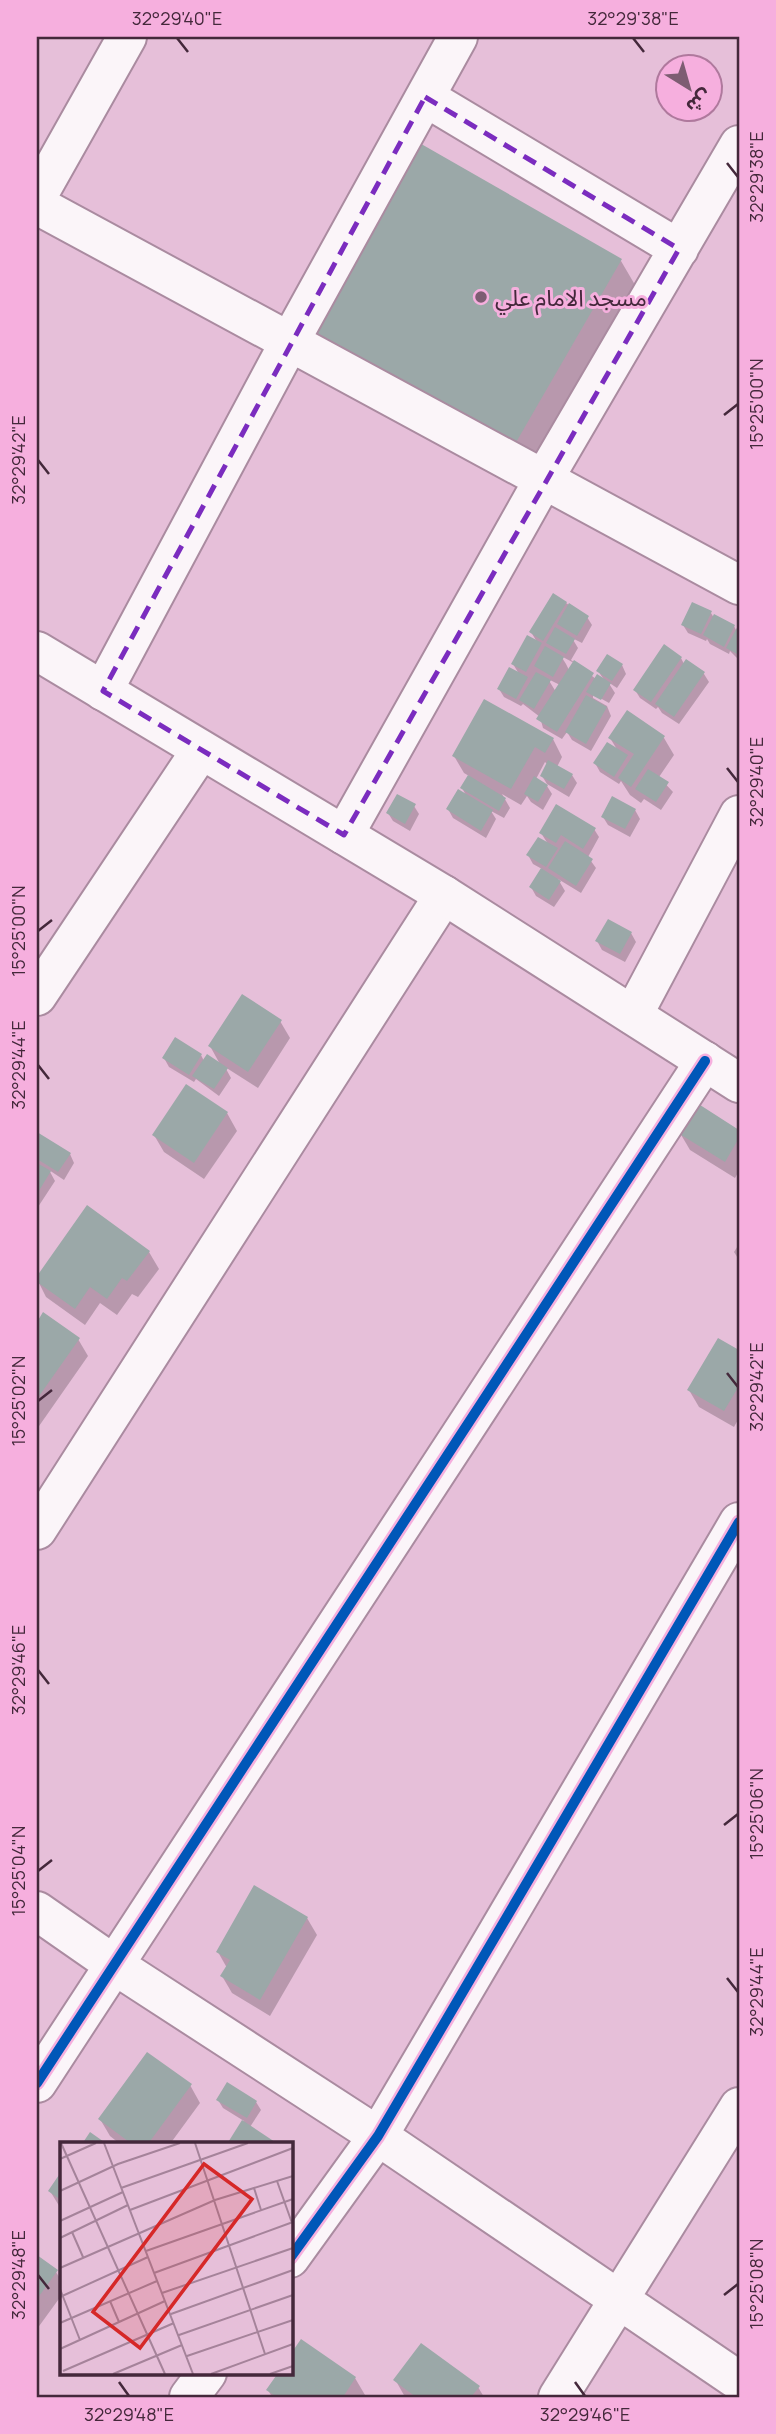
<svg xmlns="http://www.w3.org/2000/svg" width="776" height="2434" font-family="Manrope,'Noto Sans Arabic',sans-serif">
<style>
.shadow{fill:#0003;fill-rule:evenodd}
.building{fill:#9ba8a8}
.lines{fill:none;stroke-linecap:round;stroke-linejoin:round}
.street-casing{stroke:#aa8ba0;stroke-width:42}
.secondary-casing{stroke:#aa8ba0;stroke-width:42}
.street{stroke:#fbf5f9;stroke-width:38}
.secondary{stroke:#fbf5f9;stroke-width:38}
.cycleway-casing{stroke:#f6afde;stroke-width:15}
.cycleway{stroke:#0057b8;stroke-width:10}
.marked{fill:none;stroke:#7b2cbf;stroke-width:5;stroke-dasharray:14 9;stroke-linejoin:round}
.ticks{fill:none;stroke:#44283b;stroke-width:2.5}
.poi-dot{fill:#7d5d72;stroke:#f6afde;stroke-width:2.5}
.labels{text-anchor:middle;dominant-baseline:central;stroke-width:6;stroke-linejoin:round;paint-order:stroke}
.poi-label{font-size:23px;fill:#44283b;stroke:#f6afde;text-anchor:start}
.inset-road{fill:none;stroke:#a5839a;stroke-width:2}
.view{fill:#d62828;fill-opacity:0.15;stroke:#d62828;stroke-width:3.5}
.inset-edge{fill:none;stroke:#44283b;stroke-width:3.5}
.neatline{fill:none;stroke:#44283b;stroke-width:2.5}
.ticks-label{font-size:18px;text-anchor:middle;fill:#44283b}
</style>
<rect width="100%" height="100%" fill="#e6bfd9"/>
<path class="shadow" d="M621,261L638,290L528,478L325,362Z
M566,603L587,617L592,625L582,643L572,638L578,648L571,660L596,679L605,681L598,671L622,665L626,674L617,688L608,682L615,693L609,703L593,694V698L607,706L611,716L591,751L572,740L567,732L562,739L543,728L540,717L523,704L521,706L504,697L499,689L519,674L513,664L537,642L531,632ZM561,656L574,663L569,670L566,664ZM548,679L560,685L556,692Z
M711,613L714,618L734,626L737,632L739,629V660L730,651L729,654L710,644L707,639L706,641L688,633L683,625Z
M681,658L684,664L704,674L709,682L679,724L662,713L658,707L656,709L640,698L635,690Z
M610,738H664L674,755L659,777L673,792L661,810L644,799L641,803L630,795L621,781L619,784L600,772L595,763L618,751Z
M553,739L562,757L557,767L572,775L577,783L569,797L547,784L542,776L548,765L545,762L536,779L547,786L552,794L543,810L531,802L527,796L521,805L502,794L510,808L504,818L491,811L496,819L486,838L453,818L448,809L467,797L462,788L469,776L464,773L454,756Z
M414,806L419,814L410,831L393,821L388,813Z
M635,810L640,819L630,837L608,825L603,817Z
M594,829L599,837L588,857L596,868L581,893L558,879L565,891L554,907L536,896L531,887L542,869L533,864L528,855L548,844L541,833Z
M631,933L636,942L625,962L602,950L597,941Z
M280,1021L290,1038L258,1088L225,1067L231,1078L219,1096L196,1079L194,1082L169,1067L164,1058L201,1055L204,1061L221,1066L210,1046Z
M697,1106L739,1132V1171L735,1178L690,1150L680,1133Z
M227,1113L237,1131L204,1179L164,1152L154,1135Z
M37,1134L70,1154L74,1163L64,1180L49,1170L55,1181L38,1207Z
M87,1208L149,1252L159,1269L138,1297L132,1294L117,1315L100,1303L85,1325L46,1297L37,1279Z
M739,1244V1260L734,1252Z
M44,1315L78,1339L88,1356L37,1429V1325Z
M719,1340L739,1352V1418L734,1427L699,1407L689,1390Z
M307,1918L317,1935L270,2016L232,1993L222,1976L227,1968L218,1952Z
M190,2085L200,2103L170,2144H120L110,2136L100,2119Z
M218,2100L256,2102L261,2110L250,2127L229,2144L244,2121L223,2108Z
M61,2175V2209L50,2191Z
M37,2257L56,2272L61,2280V2296L37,2329Z
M280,2373L355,2378L365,2395L272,2397L268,2390Z
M396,2381L478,2387L484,2397H405Z"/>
<path class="building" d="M416,141L622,259L511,451L306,333Z
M553,593L567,602L543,641L529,632Z
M692,602L712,611L701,634L681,625Z
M569,603L589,616L577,636L557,624Z
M714,614L735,625L724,647L703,635Z
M739,624V655L726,648Z
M555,627L575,639L566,654L546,643Z
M527,635L542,643L526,672L511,664Z
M664,644L682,657L651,702L633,690Z
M545,646L564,657L553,677L534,666Z
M607,654L623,664L612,681L596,671Z
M686,659L705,672L674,717L655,704Z
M574,660L594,673L557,732L536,719Z
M509,667L528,677L516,699L497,689Z
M536,672L551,680L534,709L519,700Z
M597,674L611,683L601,700L586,692Z
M586,695L607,707L586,744L565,732Z
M484,699L554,738L545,753L535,747L511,789L452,756Z
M627,710L665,736L631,787L618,778L634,754L608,738Z
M607,742L628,755L614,777L593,763Z
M548,760L573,774L564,789L540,776Z
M648,769L669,782L656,802L635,789Z
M468,775L506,798L499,811L460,788Z
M534,776L548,785L538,802L524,794Z
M458,789L493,810L481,831L446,809Z
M397,794L416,804L405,824L386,813Z
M612,796L636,809L625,829L601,817Z
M556,804L596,828L583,849L561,835L556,843L539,833Z
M538,837L558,848L546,867L526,855Z
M565,841L593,859L576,886L548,868Z
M541,868L561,881L549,900L529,887Z
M608,919L632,932L620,954L595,941Z
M242,994L282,1020L248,1072L208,1046Z
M175,1037L202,1054L189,1075L162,1058Z
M207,1054L228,1068L214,1089L192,1076Z
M186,1084L228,1112L194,1163L152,1135Z
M697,1103L739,1130V1138L725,1162L678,1133Z
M37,1132L71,1153L58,1172L37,1159Z
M37,1163L51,1171L37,1194Z
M87,1205L150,1251L127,1281L122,1278L107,1299L90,1287L75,1309L37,1282V1276Z
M43,1312L80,1338L37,1399V1322Z
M718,1338L739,1350V1386L724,1411L687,1390Z
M254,1885L308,1917L260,2000L220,1976L230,1960L216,1952Z
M147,2052L192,2084L148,2144H132L98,2119Z
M227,2082L257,2101L247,2118L216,2100Z
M242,2120L278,2144H227Z
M90,2132L107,2144H82Z
M61,2172V2200L48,2191Z
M37,2255L58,2270L37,2299Z
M301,2339L356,2377L343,2397H277L266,2390L278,2373H290V2355Z
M421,2343L480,2386L471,2397H416L393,2380Z"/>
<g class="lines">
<defs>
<path id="street" d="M425,97L679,249
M37,197L127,37
M37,205L739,585
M103,691L290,341L458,37
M344,835L545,477L739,145
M37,996L201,750
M633,1015L739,815
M37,1530L444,895
M37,1911L116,1966L378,2136L739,2381
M37,2083L705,1061
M290,2258L378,2136L739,1522
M189,2397L207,2373
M558,2397L739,2107"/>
<path id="secondary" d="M37,651L444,895L739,1083"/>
</defs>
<use href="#street" class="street-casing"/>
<use href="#secondary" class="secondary-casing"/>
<use href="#street" class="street"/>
<use href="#secondary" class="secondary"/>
<defs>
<path id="cycleway" d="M37,2083L705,1061
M290,2258L378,2136L739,1522"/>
</defs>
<use href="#cycleway" class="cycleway-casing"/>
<use href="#cycleway" class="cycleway"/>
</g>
<path class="marked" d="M425,97L679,249L344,835L103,691Z"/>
<path class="ticks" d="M177,38L188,52M633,38L644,52M727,163L738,177M724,415L738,404M38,460L49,474M727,768L738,782M38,931L52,920M38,1065L49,1079M727,1373L738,1387M38,1401L52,1390M38,1670L49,1684M724,1825L738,1814M38,1871L52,1860M727,1978L738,1992M38,2275L49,2289M724,2295L738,2284M119,2382L129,2396M575,2382L585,2396"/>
<circle class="poi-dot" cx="481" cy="297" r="7"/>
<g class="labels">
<g class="poi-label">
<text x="495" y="297">مسجد الامام علي</text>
</g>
</g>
<g transform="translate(60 2142)">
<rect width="233" height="233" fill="#e6bfd9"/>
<path class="inset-road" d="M1,1L105,232M44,1L133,232M135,1L205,212M0,17L36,1M217,39L232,81M61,46L188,1M194,46L201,68M0,49L58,22L120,1M70,68L233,6M0,79L63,50M12,90L23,115M0,96L68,63M86,109L233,57M0,126L155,58L233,34M94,131L233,80M0,147L20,198M102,151L233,106M0,155L88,115M50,159L59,180M111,172L233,128M0,181L97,139M119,193L233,153M0,207L105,159M127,214L233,178M3,229L114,181M53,232L122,203M151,232L233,202M210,232L233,224"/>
<path class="view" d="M144,22L192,57L80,206L33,170Z"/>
<rect width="233" height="233" class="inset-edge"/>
</g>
<rect width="776" height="2434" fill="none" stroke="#f6afde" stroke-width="77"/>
<g transform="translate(689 88) rotate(143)"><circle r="33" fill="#f6afde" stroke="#af799d" stroke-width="2"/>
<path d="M0-5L12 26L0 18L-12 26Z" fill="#7d5d72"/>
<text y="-10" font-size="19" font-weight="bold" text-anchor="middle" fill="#44283b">ش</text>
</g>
<rect x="38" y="38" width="700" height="2358" class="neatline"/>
<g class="ticks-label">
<text x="177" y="25">32°29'40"E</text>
<text x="633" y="25">32°29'38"E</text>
<text transform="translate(757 177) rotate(-90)" y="6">32°29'38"E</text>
<text transform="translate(757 404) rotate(-90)" y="6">15°25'00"N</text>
<text transform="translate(19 460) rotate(-90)" y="6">32°29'42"E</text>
<text transform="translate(757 782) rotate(-90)" y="6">32°29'40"E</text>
<text transform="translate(19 931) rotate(-90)" y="6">15°25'00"N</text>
<text transform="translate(19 1065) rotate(-90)" y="6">32°29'44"E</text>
<text transform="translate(757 1387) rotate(-90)" y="6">32°29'42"E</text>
<text transform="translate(19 1401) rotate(-90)" y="6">15°25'02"N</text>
<text transform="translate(19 1670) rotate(-90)" y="6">32°29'46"E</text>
<text transform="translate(757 1814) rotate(-90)" y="6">15°25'06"N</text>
<text transform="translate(19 1871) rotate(-90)" y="6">15°25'04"N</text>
<text transform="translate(757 1992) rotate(-90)" y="6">32°29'44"E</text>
<text transform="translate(19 2275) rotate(-90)" y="6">32°29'48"E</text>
<text transform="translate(757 2284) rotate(-90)" y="6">15°25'08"N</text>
<text x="129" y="2421">32°29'48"E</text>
<text x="585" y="2421">32°29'46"E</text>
</g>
</svg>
